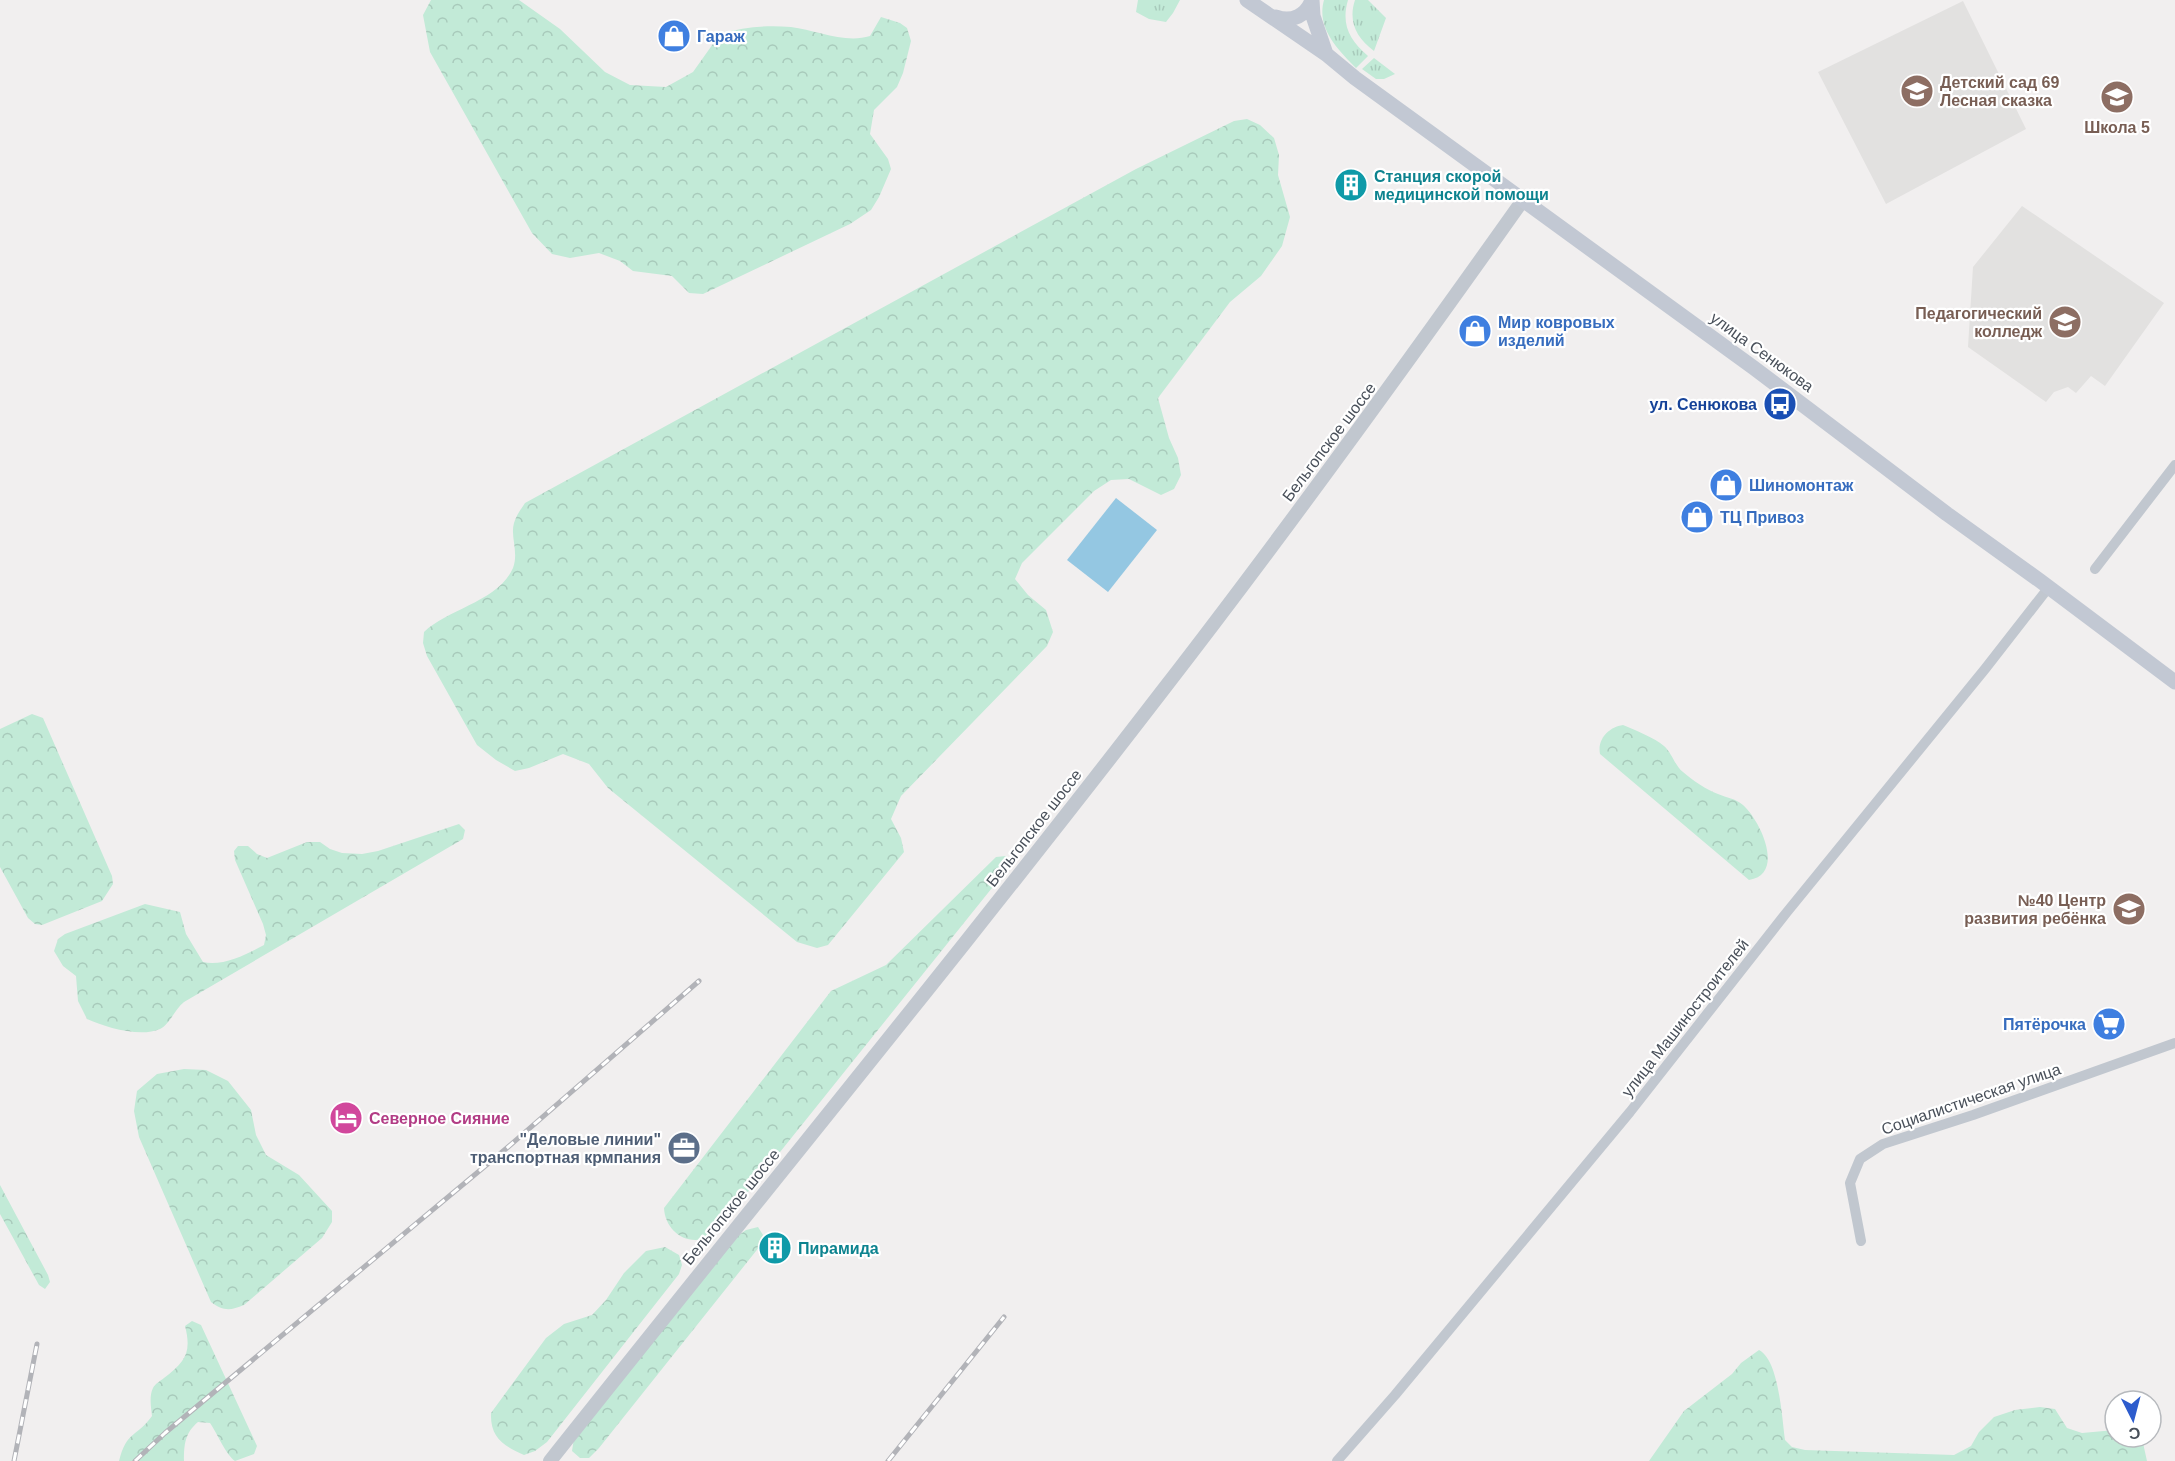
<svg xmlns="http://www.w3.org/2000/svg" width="2175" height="1461" font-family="Helvetica,sans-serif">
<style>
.education{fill:#e2e1e0}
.grass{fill:url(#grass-tufts)}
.forest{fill:url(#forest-crowns)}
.water{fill:#94c7e2}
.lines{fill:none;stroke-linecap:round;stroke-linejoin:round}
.minor{stroke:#c1c7cf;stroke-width:10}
.tertiary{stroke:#c1c7cf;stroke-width:14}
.secondary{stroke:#c2c8d3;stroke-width:15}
.rail-casing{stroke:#b2b3b8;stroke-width:5}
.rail{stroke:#fff;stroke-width:3;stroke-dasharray:9;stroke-linecap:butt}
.labels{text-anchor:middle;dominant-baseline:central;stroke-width:4.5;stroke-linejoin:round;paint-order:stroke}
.shop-label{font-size:16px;font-weight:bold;fill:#366cbe;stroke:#fff;text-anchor:start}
.education-label{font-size:16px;font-weight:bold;fill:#785e54;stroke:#fff;text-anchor:end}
.culture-label{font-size:16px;font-weight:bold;fill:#0d838f;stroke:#fff;text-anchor:start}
.street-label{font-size:16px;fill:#49505a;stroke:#fff}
.transit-label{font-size:16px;font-weight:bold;fill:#164399;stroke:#fff;text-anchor:end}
.hotel-label{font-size:16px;font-weight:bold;fill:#b23c85;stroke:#fff;text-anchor:start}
.service-label{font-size:16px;font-weight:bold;fill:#4e5e75;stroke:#fff;text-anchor:end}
</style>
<defs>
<pattern id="grass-tufts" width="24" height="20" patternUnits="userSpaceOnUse" patternTransform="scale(1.5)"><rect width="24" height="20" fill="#c2ead7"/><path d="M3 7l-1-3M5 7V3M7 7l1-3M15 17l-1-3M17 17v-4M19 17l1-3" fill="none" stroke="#a8cabb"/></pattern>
<pattern id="forest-crowns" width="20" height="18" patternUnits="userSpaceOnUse" patternTransform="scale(1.5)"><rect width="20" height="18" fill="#c2ead7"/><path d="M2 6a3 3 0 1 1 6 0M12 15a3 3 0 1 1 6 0" fill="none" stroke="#a8cabb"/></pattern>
</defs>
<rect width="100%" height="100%" fill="#f1efef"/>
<path class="education" d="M1963,1L2026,129L1886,204L1818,72Z
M2022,206L2164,303L2105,386L2091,376L2076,393L2068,387L2054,392L2046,402L1968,347L1973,267Z"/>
<path class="grass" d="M1138,0H1180L1173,13L1166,22L1149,19L1136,12Z
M1324,0H1348C1341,24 1349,40 1368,56L1356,68C1338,50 1316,28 1324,0Z
M1355,0H1368L1386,18L1374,51C1356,38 1348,21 1355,0Z
M1374,58L1395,74L1384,79H1376L1362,69Z"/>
<path class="forest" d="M431,0H519L560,29L605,72L630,85L666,87L693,72L720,34C745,27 765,25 791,27C816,30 845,44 870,36L881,17L900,23L907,28L911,41L903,73L897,87L874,110L870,134L888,159L891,169L879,197L871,210L850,224L703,294L689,293L672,276L633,271L620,261L599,253L570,258L552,254L532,233L430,52L423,15Z
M1247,119L1260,125L1274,138L1279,155L1278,175L1290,217L1282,246L1261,276L1230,302L1158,398L1169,438L1178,458L1181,475L1174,489L1161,495L1129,479L1111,480L1094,491L1022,563L1015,579L1028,595L1046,610L1053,632L1047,646L901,796L891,819L901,838L904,852L828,945L817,948L797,942L608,788L589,764L563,754L529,768L515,771L496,760L477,745L427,656L423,643L424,632C448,609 499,601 513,568C519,552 510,536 514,523C516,516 521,509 525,503L1136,169L1234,121Z
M32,714L43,718L112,876L113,884L102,901L42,925L35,924L28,918L0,867V729Z
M1623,725C1635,730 1655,738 1664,746C1672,753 1675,766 1683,772C1692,780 1707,790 1718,794C1727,798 1735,798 1743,805C1760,820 1786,874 1749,880L1600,754C1597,739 1609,727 1623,725Z
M459,824L465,830L463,839L184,1002C175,1009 170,1024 160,1029C140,1038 105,1027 87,1019L78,1001L76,976L63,966L54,951L58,939L65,934L145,904L180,912L186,934L203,962C222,967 247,954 264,945L266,935L263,924L235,860L234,851L238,846H248L257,854L267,858L307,842H320L330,849L342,853L362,854L378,851Z
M1006,856L1011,861L1008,868L719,1228C714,1232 709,1238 703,1239C682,1244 665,1228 664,1208L831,991L886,965L996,857Z
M184,1069L206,1070L228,1081L251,1110L256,1135L266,1155L299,1175L332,1211V1222L322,1238L244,1305C230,1311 223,1311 211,1302L139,1137L134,1111L137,1091L157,1074Z
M0,1185L48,1275L50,1282L45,1289L39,1285L0,1214Z
M758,1227L763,1235L760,1246L599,1448L589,1458H580L572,1451L574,1438L735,1238L746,1230Z
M665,1247L679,1255L682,1265L679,1274L547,1442L535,1451L524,1455C503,1446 490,1437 491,1413L546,1338L564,1324L592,1315L606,1300L624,1273L646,1251Z
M192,1321L201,1325L207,1338L257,1446L254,1454L235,1461C226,1455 217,1433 210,1423L198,1422C185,1433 184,1444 184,1461H119C127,1430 136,1438 152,1416C151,1407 149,1396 153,1388C155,1384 160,1381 164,1378C185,1362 192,1353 185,1326Z
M1759,1350C1779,1360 1782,1418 1785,1440L1792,1447L1805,1450L1954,1455L1971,1446L1979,1432L1994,1417L2015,1410L2040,1407L2055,1409L2067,1428L2082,1433L2115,1430V1437H2140L2143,1443L2147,1461H1649L1684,1411L1732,1374L1741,1363Z"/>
<path class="water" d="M1116,498L1157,530L1108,592L1067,560Z"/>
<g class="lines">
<path class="minor" d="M2095,569L2175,465
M1861,1241L1850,1183L1860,1159L1883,1144L1973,1115L2175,1043
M1337,1461L1395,1395L1630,1112L1787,912L1985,669L2049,587"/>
<path class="tertiary" d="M550,1461C754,1204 963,950 1163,690C1287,530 1406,365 1523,200"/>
<path class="secondary" d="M1247,0L1326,54L1355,78L1754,368L1947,514L2039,580L2175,682
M1312,0L1313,16L1326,54
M1276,17C1292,23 1307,15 1312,0"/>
<defs>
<path id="rail" d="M14,1461L37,1344
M135,1461L165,1433L508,1147L699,981
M888,1461L1004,1317"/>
</defs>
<use href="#rail" class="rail-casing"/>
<use href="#rail" class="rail"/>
</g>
<defs>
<symbol id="shop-disc" viewBox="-11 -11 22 22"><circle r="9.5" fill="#3f7fe0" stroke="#fff"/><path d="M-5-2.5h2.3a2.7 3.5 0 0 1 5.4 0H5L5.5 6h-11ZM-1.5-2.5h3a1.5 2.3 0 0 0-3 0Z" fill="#fff"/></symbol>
<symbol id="school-disc" viewBox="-11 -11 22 22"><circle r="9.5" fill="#8d6e63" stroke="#fff"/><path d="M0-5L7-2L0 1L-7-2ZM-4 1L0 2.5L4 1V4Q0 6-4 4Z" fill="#fff"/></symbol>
<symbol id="building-disc" viewBox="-11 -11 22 22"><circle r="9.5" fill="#0f9aa8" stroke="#fff"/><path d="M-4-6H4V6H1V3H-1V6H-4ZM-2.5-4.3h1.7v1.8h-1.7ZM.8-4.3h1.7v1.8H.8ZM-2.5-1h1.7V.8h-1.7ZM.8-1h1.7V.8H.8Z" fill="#fff"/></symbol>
<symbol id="university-disc" viewBox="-11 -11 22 22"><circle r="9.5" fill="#8d6e63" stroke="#fff"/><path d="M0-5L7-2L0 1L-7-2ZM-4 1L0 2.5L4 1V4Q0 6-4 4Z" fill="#fff"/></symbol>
<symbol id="bus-disc" viewBox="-11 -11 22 22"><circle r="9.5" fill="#1a4fb4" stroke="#fff"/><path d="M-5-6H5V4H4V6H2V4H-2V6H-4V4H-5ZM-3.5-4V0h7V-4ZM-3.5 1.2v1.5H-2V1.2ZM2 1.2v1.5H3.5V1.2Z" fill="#fff"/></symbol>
<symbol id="supermarket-disc" viewBox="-11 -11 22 22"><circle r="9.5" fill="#3f7fe0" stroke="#fff"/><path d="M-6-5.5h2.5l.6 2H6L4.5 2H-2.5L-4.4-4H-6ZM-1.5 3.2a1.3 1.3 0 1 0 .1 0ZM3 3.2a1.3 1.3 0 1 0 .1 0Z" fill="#fff"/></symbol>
<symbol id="hotel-disc" viewBox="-11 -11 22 22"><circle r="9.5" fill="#d1479c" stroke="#fff"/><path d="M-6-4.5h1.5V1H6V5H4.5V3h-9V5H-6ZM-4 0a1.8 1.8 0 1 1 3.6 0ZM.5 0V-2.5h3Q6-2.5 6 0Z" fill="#fff"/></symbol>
<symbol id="office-disc" viewBox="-11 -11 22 22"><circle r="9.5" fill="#5c6f8a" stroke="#fff"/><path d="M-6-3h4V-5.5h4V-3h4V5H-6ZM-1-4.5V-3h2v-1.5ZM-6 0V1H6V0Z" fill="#fff"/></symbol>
</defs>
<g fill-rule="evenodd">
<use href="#shop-disc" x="655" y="17" width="38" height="38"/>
<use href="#school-disc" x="1898" y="72" width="38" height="38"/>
<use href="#school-disc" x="2098" y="78" width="38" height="38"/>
<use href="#building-disc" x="1332" y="166" width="38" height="38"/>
<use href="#university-disc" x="2046" y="303" width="38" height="38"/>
<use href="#shop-disc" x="1456" y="312" width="38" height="38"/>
<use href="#bus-disc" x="1761" y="385" width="38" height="38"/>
<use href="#shop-disc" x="1707" y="466" width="38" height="38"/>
<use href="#shop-disc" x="1678" y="498" width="38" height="38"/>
<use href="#school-disc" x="2110" y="890" width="38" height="38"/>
<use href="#supermarket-disc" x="2090" y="1005" width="38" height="38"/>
<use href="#hotel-disc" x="327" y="1099" width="38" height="38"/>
<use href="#office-disc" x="665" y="1129" width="38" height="38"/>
<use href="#building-disc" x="756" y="1229" width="38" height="38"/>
</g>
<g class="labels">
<g class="shop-label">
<text x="697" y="36">Гараж</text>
<text x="1498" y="322">Мир ковровых<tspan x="1498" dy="18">изделий</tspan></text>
<text x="1749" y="485">Шиномонтаж</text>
<text x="1720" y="517">ТЦ Привоз</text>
<text x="2086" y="1024" text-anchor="end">Пятёрочка</text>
</g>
<g class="education-label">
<text x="1940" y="82" text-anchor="start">Детский сад 69<tspan x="1940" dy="18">Лесная сказка</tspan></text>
<text x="2117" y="127" text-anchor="middle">Школа 5</text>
<text x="2042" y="313">Педагогический<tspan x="2042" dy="18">колледж</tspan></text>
<text x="2106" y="900">№40 Центр<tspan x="2106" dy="18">развития ребёнка</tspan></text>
</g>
<g class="culture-label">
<text x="1374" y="176">Станция скорой<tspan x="1374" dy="18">медицинской помощи</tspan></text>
<text x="798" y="1248">Пирамида</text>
</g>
<g class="street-label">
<text transform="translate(1762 352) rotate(36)">улица Сенюкова</text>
<text transform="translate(1329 442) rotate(-53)">Бельгопское шоссе</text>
<text transform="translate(1034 828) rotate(-52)">Бельгопское шоссе</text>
<text transform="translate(1685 1018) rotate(-52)">улица Машиностроителей</text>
<text transform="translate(1971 1099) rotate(-19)">Социалистическая улица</text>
<text transform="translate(731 1207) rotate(-51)">Бельгопское шоссе</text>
</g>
<g class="transit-label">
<text x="1757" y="404">ул. Сенюкова</text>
</g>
<g class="hotel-label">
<text x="369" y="1118">Северное Сияние</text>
</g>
<g class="service-label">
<text x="661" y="1139">"Деловые линии"<tspan x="661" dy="18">транспортная крмпания</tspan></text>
</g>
</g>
<g transform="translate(2133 1419) rotate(174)"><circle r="28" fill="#ffffff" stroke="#b6b9bd" stroke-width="1.5"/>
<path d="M0-4.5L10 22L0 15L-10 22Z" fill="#2d5ccd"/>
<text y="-9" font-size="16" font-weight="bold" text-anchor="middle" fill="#49505a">С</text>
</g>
</svg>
